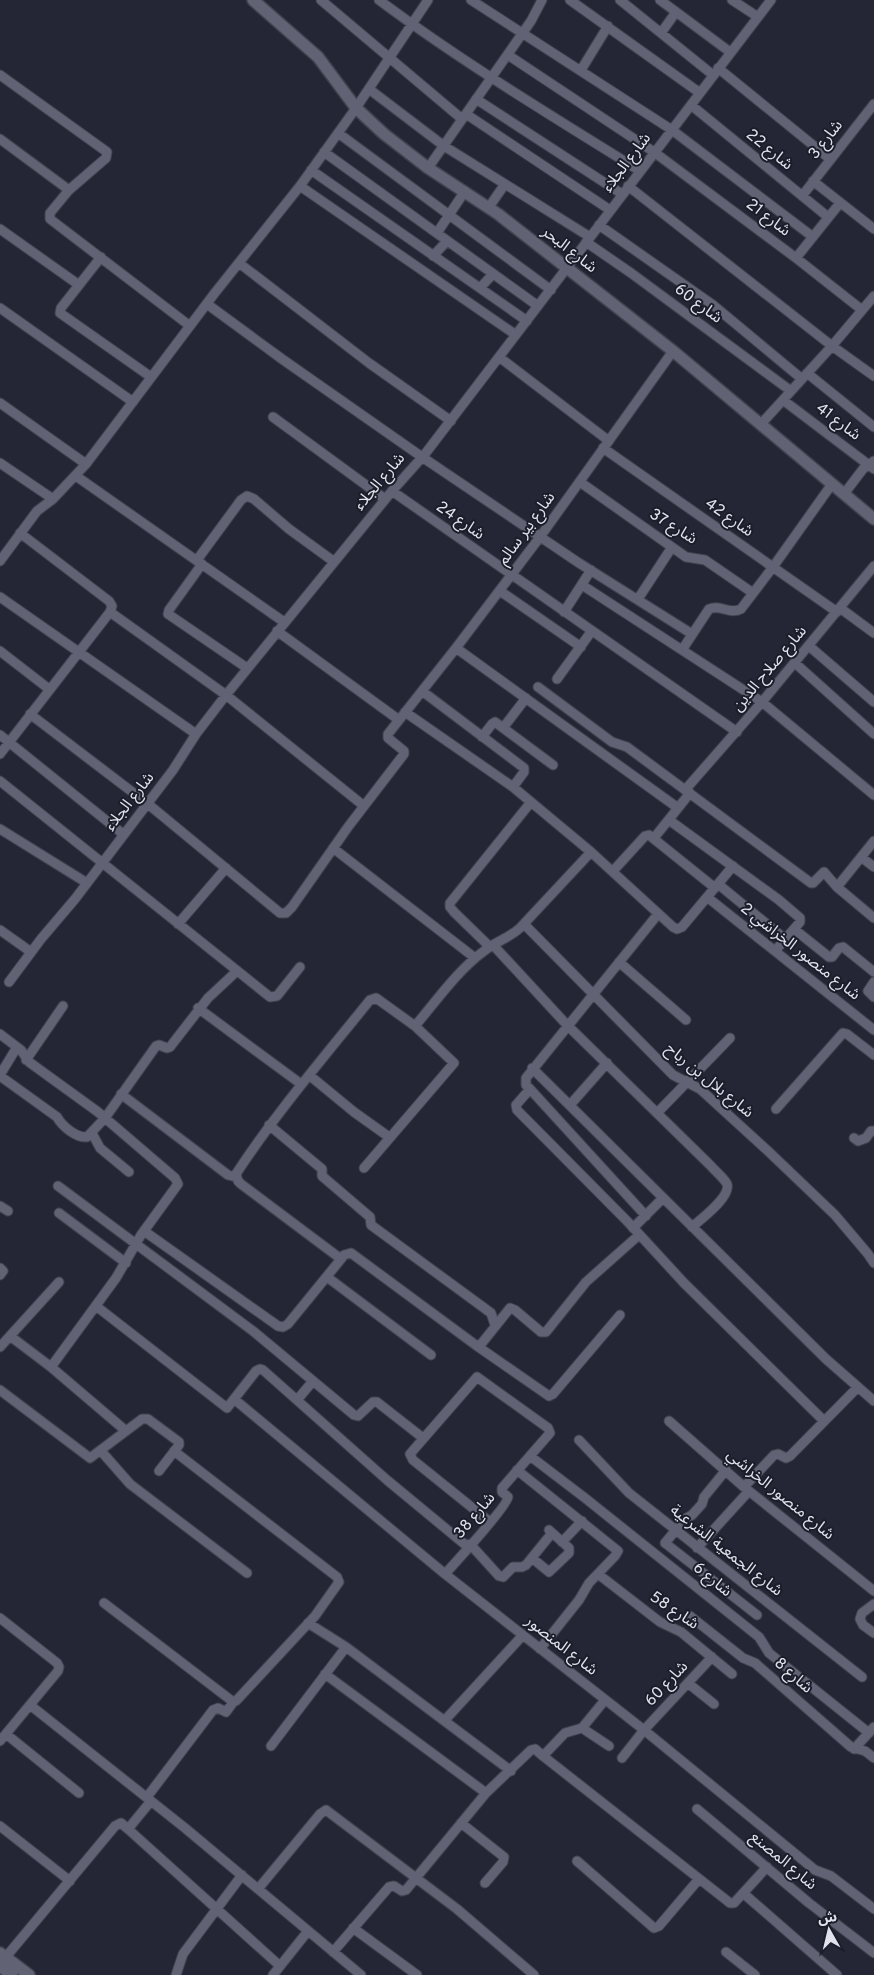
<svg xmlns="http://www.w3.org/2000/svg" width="874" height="1975" font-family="Overpass,'Noto Sans Arabic',sans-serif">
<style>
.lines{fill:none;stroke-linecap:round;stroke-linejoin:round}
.minor-casing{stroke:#41424e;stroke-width:11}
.tertiary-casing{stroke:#41424e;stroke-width:14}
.minor{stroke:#616374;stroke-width:9}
.tertiary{stroke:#616374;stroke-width:11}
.labels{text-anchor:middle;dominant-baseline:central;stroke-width:4;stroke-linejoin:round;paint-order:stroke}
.street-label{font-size:16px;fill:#e1e2ec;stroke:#1b1d2a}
</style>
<rect width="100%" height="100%" fill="#242635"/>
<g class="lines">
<defs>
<path id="minor" d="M321,0L462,119
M379,0C462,62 552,116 640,171
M471,0L672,130L813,237
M570,0L700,93
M620,0L713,75
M660,0L730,52
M732,0L758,17
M661,33L676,12
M508,55L654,152L796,258L862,310
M718,68L830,159
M581,70L608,26
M0,75L107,152L106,158L69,190L50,213V219L190,326
M369,89L444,146L590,237
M476,99L622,194
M691,105L828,217
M466,114L610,210
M338,133L551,290
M0,139L69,190
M324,152L538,306
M428,168L531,21L542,0
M311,170L527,321
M813,181L874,229
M300,186L516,335
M628,186L832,346L874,376
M802,196L874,104
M489,207L505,184
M599,225L713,305L802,379
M0,229L79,285
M437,233L465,191
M586,242L631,273L791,391
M433,256L447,241
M101,257L61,308L60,313L151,377
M796,258L840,203
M239,263L369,363L451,421
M480,288L493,274
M207,304L282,359L422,457L579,563L692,634
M0,308L133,402
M499,357L609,441
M807,373L874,427
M783,400L874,469
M0,403L86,464
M273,417L385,499
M761,424L832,346L874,296
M603,448L837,612
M0,463L53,499
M76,476L284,622
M580,482L686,557L705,560L753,593
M392,491L737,732
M844,494L863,469L874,461
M197,560L241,500L247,496L254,499L289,529L333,561
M0,561L37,511L53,499L86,464L214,294L300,186L356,108L428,0
M202,564L169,610L168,614L247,668
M582,585L762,702L874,795
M500,591L581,647
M0,597L196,734
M638,599L672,547
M840,608L874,633
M110,612L226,695L364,806
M564,612L591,570
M277,631L399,720
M809,646L874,702
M456,648L678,808
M682,650L709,609C720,604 730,615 741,609L773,567L832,484
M0,651L49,689
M795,663L874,734
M557,679L591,632
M538,687L612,742L627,747L811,883H813L824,872L837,887L874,918
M422,691L524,768V772L513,787
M405,712L513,787L591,852
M30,714L148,804L280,913H286L292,907L348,827L404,754V751L388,738V734L456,648L540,537L673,351
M503,728L526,698
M0,735L123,834
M482,737L492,724L495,722L553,765
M0,754L110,612L112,606L109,601L20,533
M0,781L270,997L277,996L300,967
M685,790L762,702L874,566
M669,820L779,900L800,918V922L775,951
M0,829L87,883
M654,838L690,793
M333,848L475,958
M861,857L874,867
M613,871L645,836L649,835L715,888
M718,884L785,939
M837,887L874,841
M707,897L874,1030
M178,924L226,868
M524,924L673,1075L700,1089L768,1151L835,1215L868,1254L874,1263
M794,929L829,957H832L839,948L843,947L874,972
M0,930L31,952
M493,945L567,1025L711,1166C715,1171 724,1178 727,1184C731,1197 701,1219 692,1227
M490,947L454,912L450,907V903L531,802
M619,962L686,1020
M9,982L41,939L75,899L173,770L196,734L226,695L392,491L425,454L771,0
M874,982L868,991L874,997
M198,1008L301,1084
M415,1026C437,1000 457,971 484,951C495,942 509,938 520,928L591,852L673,927L677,929L682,927L733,866
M0,1034L21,1050L29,1062L98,1112L175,1178L178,1184L141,1235L116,1278L51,1367
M26,1060L63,1006
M532,1068L826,1359L874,1401
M0,1075L17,1047
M309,1075L354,1112L389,1137
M0,1076L57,1117C62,1126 76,1138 87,1137L105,1118L156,1046L159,1045L167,1048L170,1047L208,998L237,971
M530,1089L516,1105L517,1110L627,1221L684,1283L824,1421
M121,1094L228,1175L236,1177
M570,1105L607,1063
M776,1109L843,1033L847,1034L874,1055
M657,1113L730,1038
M269,1125L322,1169V1176L370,1217L371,1225L491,1313L495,1325
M92,1133L100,1148L129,1172
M854,1138L858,1141L866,1138L871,1131H874
M58,1186L253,1331L354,1415L358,1416L373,1402H377L423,1438
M0,1206L8,1211
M59,1213L126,1263
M646,1216L530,1089L526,1085V1078L658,914
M633,1228L663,1198
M144,1231L278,1326L283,1327L288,1324L341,1259L241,1184L238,1181L236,1174C276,1113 324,1057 370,1000L376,998L415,1026L454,1063L364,1168
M341,1259L344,1255L351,1253L477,1346L482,1343L510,1308L515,1310L541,1332H546L586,1282L639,1235
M0,1268L3,1271L0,1275
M327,1277L431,1355
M96,1306L227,1408L256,1371L260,1369L263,1370L387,1480L468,1547
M10,1336L51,1367L126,1431
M477,1346L549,1396L553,1394L620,1315
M0,1347L59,1282
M0,1390L90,1458L142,1419H148L179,1442V1445L159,1471
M234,1399L445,1574L644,1730L815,1870L831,1876L874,1909
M297,1400L313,1381
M669,1421L744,1487L874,1591
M579,1440L629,1493L862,1677
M101,1451L130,1484L247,1573
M530,1456L585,1498L759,1637L769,1653L869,1733
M517,1470L618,1551L615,1556L589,1583L579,1600L540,1649
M726,1470L704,1497L702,1504L692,1515L685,1519L665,1543L757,1615
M744,1487L774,1455L778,1454L786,1458L790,1456L858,1387
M562,1542L582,1521
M470,1544L499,1576L503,1577L513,1567H522L526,1565L552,1533
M697,1548L749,1491
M532,1558L549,1572L569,1553V1548L549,1530
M445,1574C455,1563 508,1505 508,1497L502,1492V1488L550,1433L548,1428L477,1377L410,1454L413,1460L490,1522
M598,1574L660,1622L681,1632L732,1674
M104,1603L232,1701H236L315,1616L339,1582L337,1577L174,1451
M874,1604L862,1613L860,1619L863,1625L874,1633
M690,1616L743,1658L755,1663L851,1747L865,1751L874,1758
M0,1618L57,1663L59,1667L58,1671L0,1741
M308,1623L346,1647
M325,1674L486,1793
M689,1684L714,1704
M30,1705L185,1828L361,1975
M445,1720L523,1635
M582,1728L609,1746
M6,1734L79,1793
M271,1746L346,1647L511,1771
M854,1749L874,1727
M543,1756L730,1903H734L767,1867
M622,1758L644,1730L712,1657
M147,1797L213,1710L218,1708L226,1712L234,1701
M151,1801L128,1829L280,1966
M697,1809L809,1903L874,1953
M461,1823L504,1857L503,1862L485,1883
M0,1826L70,1881
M577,1861L654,1928L659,1926L699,1879
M258,1889L320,1814L326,1810L457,1909L534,1975
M743,1893L837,1975
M353,1928L417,1975
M333,1952L389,1887L394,1886L402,1891L406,1890L486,1793L531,1750L535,1749L543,1756L565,1733L582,1728L605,1700
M726,1952L755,1975
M5,1958L115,1826L121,1823L128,1829
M176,1975L183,1954L242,1875
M273,1975L308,1931"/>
<path id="tertiary" d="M253,0L318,57L356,108L384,134L428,168L498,214L673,351L874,519
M0,1953L29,1975
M0,1966L12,1975"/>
</defs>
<use href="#minor" class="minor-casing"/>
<use href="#tertiary" class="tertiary-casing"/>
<use href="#minor" class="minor"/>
<use href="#tertiary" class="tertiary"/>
</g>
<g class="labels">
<g class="street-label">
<text transform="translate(826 140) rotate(-52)">شارع 3</text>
<text transform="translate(769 150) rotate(39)">شارع 22</text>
<text transform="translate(627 163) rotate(-53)">شارع الجلاء</text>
<text transform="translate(768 218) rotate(37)">شارع 21</text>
<text transform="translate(569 250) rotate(38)">شارع البحر</text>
<text transform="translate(698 304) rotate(37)">شارع 60</text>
<text transform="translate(838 422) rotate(37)">شارع 41</text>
<text transform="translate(380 482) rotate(-50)">شارع الجلاء</text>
<text transform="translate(729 518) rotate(35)">شارع 42</text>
<text transform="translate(460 521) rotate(35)">شارع 24</text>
<text transform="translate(673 527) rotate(32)">شارع 37</text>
<text transform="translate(527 529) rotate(-54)">شارع بير سالم</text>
<text transform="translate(770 669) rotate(-50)">شارع صلاح الدين</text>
<text transform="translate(130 802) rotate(-52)">شارع الجلاء</text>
<text transform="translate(800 952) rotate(38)">شارع منصور الخراشي 2</text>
<text transform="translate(709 1081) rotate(39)">شارع بلال بن رباح</text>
<text transform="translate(780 1495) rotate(39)">شارع منصور الخراشي</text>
<text transform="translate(475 1516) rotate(-50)">شارع 38</text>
<text transform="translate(726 1551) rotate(38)">شارع الجمعية الشرعية</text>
<text transform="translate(712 1580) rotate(39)">شارع 6</text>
<text transform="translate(674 1611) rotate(34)">شارع 58</text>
<text transform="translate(561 1646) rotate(38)">شارع المنصور</text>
<text transform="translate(793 1676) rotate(41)">شارع 8</text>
<text transform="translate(667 1684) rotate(-47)">شارع 60</text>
<text transform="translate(783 1861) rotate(40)">شارع المصنع</text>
</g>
</g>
<g transform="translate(829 1930) rotate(352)" stroke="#1b1d2a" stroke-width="4" paint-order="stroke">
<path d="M0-4L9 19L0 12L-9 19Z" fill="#e1e2ec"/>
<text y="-8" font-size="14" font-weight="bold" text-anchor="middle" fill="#e1e2ec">ش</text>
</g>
</svg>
